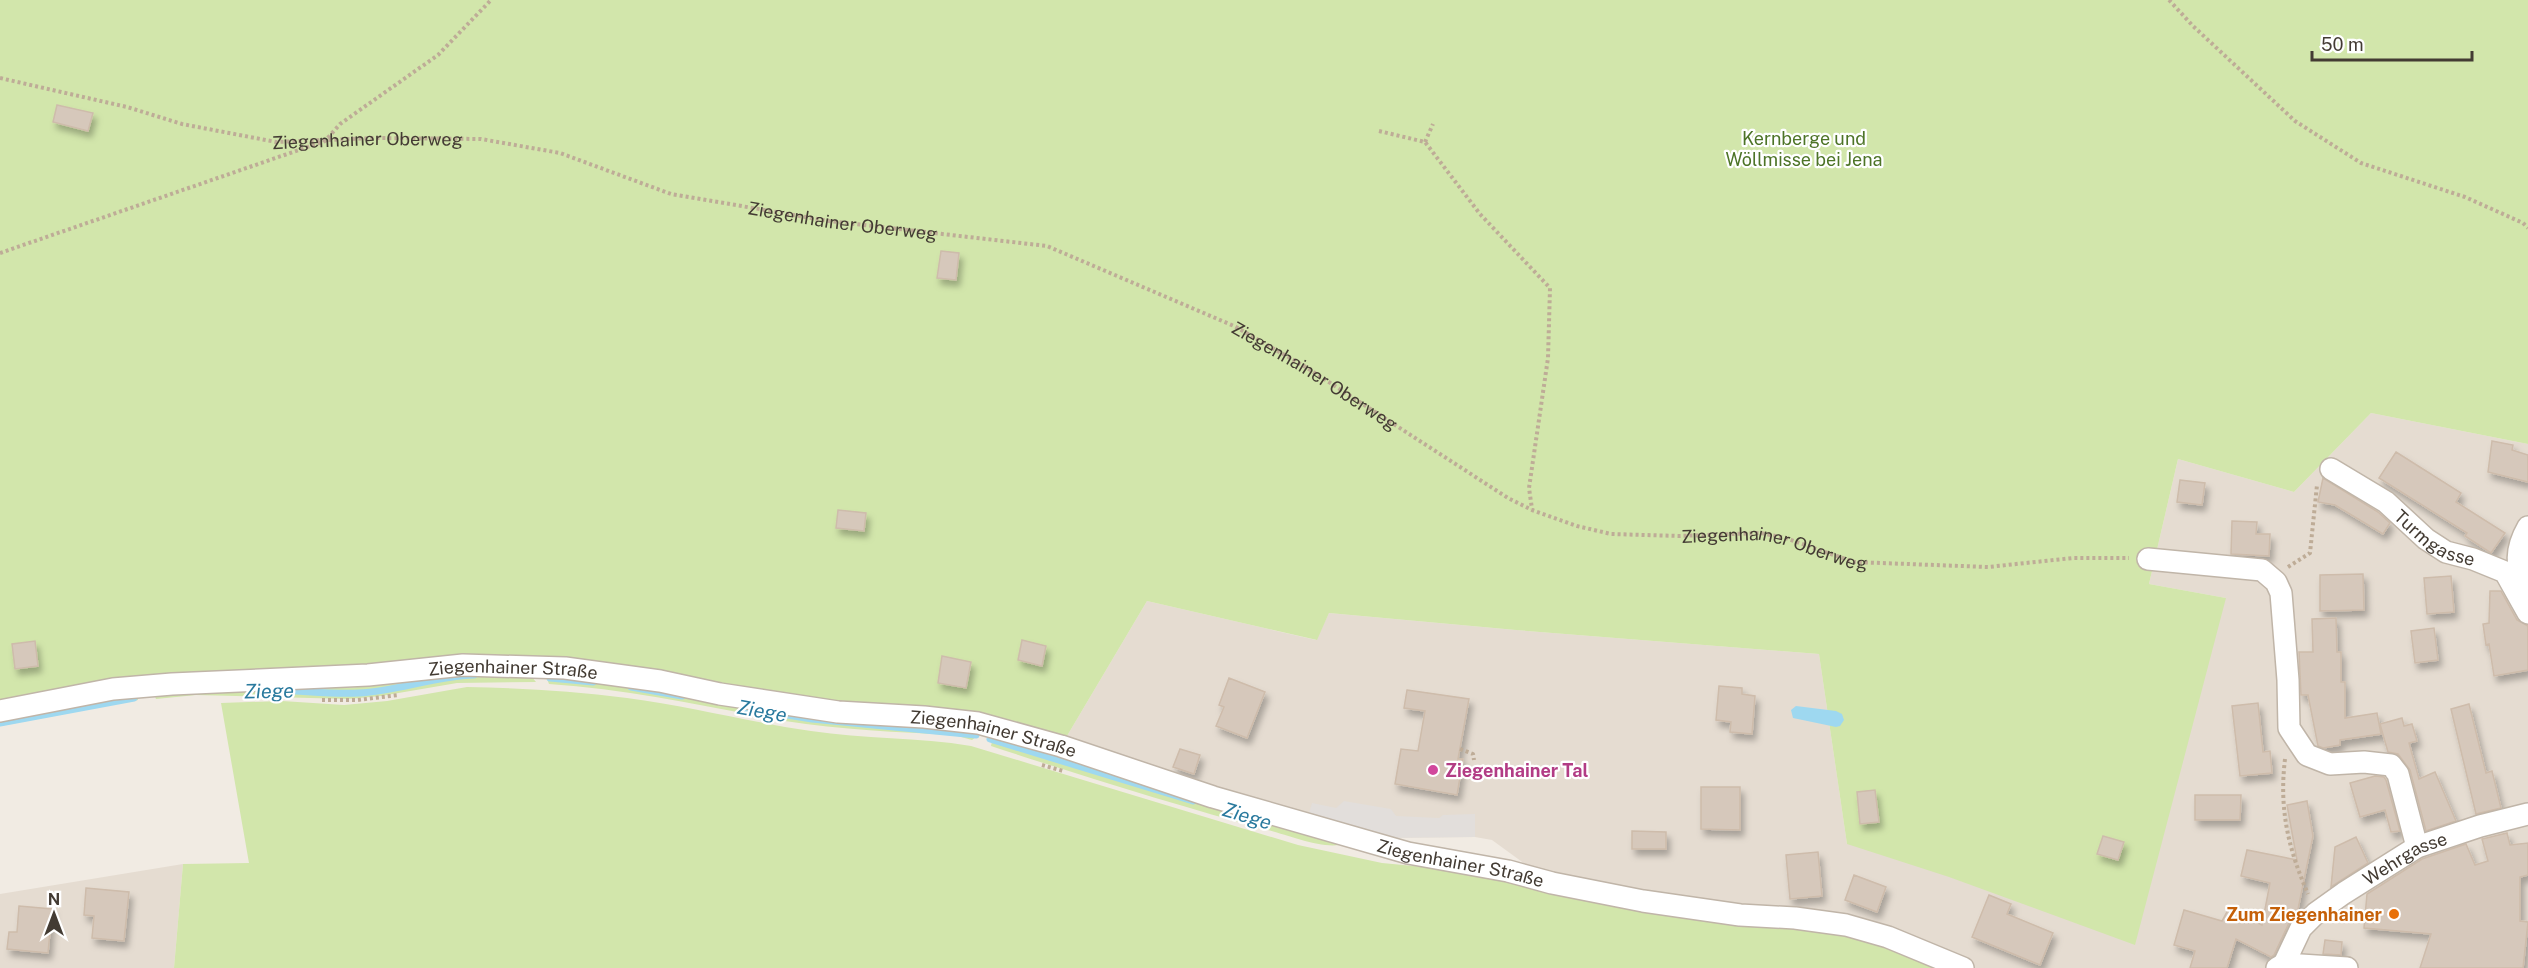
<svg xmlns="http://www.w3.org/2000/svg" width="2528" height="968" font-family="'Public Sans',sans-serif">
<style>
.residential{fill:#e5dcd1}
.green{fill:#d2e6ab}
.parking{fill:#e2dedb}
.water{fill:#9ed8f0}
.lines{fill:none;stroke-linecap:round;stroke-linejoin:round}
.stream{stroke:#9ed8f0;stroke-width:7}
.building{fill:#d6c8bb;stroke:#cebcab;stroke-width:1.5;filter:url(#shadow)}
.street-casing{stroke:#c0b5a8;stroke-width:24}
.path{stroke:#beac97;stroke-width:4;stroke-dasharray:3 3;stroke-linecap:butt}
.street{stroke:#fff;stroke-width:21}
.hotel-dot{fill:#d1479c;stroke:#fff;stroke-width:2}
.food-dot{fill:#e8710a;stroke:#fff;stroke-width:2}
.labels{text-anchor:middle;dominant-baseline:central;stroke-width:4.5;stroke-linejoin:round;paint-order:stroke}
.park-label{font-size:18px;fill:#4d7427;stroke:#fff}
.street-label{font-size:18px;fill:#433b33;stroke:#fff}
.hotel-label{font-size:18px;font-weight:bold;fill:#b23c85;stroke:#fff;text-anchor:start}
.food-label{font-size:18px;font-weight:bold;fill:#c56008;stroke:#fff;text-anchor:end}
.water-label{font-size:20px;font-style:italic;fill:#2a7a9e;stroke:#fff}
</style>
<defs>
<filter id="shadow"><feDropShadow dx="3.5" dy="6" stdDeviation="3" flood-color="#0004"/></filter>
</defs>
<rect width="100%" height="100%" fill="#f1ebe3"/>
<path class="residential" d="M2371,413L2528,444V968H1939L1741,908L1570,881L1529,867L1492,840L1475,837L1369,838L1064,741L1147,601L1316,640L1329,613L1516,630L1819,654L1847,844L2226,598L2149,584L2178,459L2294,492Z
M183,864L174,968H0V894Z"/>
<path class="green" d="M0,0H2528V444L2371,413L2294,492L2178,459L2149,584L2226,598L2135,945L1949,877L1847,844L1819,654L1516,630L1329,613L1317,640L1147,601L1064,741L537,662L0,705Z
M527,671L536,682L457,683L381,696L348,699L196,695L156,699L154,694L323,685C353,693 376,682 406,678C446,674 487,673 527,671Z
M553,673L976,731V737L972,740L954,735C898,732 841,730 785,721C707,707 629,689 549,684L546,676Z
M467,687C521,688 573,691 627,698C689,706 749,722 811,731C864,739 918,737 971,746L1298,845L1382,863L1435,868L1530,886L1844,933L1885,944L1939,968H174L183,864L249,863L221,703L282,701L344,705L387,701Z
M138,692V700L0,726V715Z
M993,736L1339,840V845C1320,848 1287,835 1268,830C1175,805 1083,776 991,746Z"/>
<path class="parking" d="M1344,801L1391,809L1396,816L1439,818L1443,815L1475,814V837L1369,838L1307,820L1312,803L1336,808Z"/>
<path class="water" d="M1796,706L1836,711L1842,714L1844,720L1840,726L1836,727L1793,718L1791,710Z"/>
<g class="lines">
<path class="stream" d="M550,678L593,682
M631,687L682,696
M262,690C295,689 327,695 359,693C398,691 435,676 474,675
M743,708L812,719L976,735
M0,723L134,698
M990,739L1193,801"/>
</g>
<path class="building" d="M57,105L93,113L88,131L53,122Z
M941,251L959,253L956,280L937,278Z
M2492,441L2513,445L2512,450L2528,455V482L2488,472Z
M2396,452L2461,493L2456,502L2505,533L2491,553L2465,536L2467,533L2379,478Z
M2323,478L2378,512L2390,523L2383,534L2335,505L2318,502Z
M2180,480L2205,483L2202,505L2177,502Z
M838,510L866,513L864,531L836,528Z
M2232,521L2257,522L2256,534H2270L2269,556L2231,554Z
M2363,574L2364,610L2320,611V575Z
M2451,576L2454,612L2427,614L2424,578Z
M2490,591H2501L2517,620L2528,626V670L2494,676L2489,644L2486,645L2483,624L2489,623Z
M2336,618L2337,652H2341V682H2345V718L2377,713L2381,734L2340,740V745L2323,748L2318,746L2308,695H2301L2299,652H2313L2312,619Z
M2434,628L2438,660L2415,663L2411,631Z
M1022,640L1046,646L1042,666L1018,660Z
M35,641L38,666L15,669L12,644Z
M942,656L971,662L966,688L938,683Z
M1229,678L1265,692L1247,738L1216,726L1224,707L1219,705Z
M1719,686L1742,688V694L1755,696L1752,734L1730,732L1731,722L1716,720Z
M1407,690L1469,699L1458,759H1463L1457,795L1395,784L1401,749L1418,751L1425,711L1404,708Z
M2258,703L2263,752L2270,751L2272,773L2240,776L2232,706Z
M2469,704L2486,773L2492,771L2501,808L2476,814L2451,709Z
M2402,718L2404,726L2412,724L2417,741L2409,743L2419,779L2435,772L2456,821L2426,831L2410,770L2398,754L2388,752L2380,724Z
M1180,749L1200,755L1194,774L1173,767Z
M2375,776L2384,777L2386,780L2400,831L2391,832L2385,810L2360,817L2350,783Z
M1701,787H1740V830L1701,829Z
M1875,790L1879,822L1860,824L1857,792Z
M2195,795H2241L2240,820H2195Z
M2307,801L2313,836L2297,914L2289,923L2274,955L2271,957L2236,939L2227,968H2190L2195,951L2174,945L2184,910L2222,921L2229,908L2262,925L2270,883L2241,876L2247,850L2297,860L2287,805Z
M1632,831L1666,832V849H1632Z
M2507,833L2510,845L2528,843V875L2520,877V921L2528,922L2523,968H2420L2431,934L2364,928L2367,894L2422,859L2466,844L2475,865L2488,861L2482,839Z
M2103,836L2124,842L2118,860L2097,854Z
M2356,837L2368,863L2331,887L2335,847Z
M1818,852L1822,896L1790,899L1786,855Z
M1854,875L1886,887L1877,912L1845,900Z
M86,888L129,892L124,941L92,938L94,916L84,915Z
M1989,895L2011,904L2007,914L2053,933L2040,965L1972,937Z
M19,906L52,909L48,953L7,949L9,932H17Z
M2325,940L2342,942L2341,955L2323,954Z"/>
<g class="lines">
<defs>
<g id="street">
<path id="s2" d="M2331,469L2386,502L2426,539L2446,552L2473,559L2505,572L2528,613"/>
<path d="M2148,559L2262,570L2276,582L2281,593L2288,680L2289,728L2307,755L2330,764L2364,762L2391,765L2398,774L2417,847"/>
<path d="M2525,594C2518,566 2513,553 2528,527"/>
<path id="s3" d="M0,711L113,689L172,684L368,675L463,665L565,668L660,681L720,694L838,712L924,717L978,723L1061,746L1213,797L1408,853L1508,871L1552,883L1643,901L1740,915L1795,918L1846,925L1888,937L1963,968"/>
<path id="s4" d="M2284,964L2301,928L2316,913L2344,893L2417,847L2480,826L2528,814"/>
<path d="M2277,968L2284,964L2347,968"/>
</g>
</defs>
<use href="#street" class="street-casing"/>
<g class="path">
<path d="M2169,0L2193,26L2295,121L2361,163L2465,197L2523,223L2528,228"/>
<path id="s1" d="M0,78L127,107L182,124L276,142L375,138L481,139L560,153L671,194L829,221L1047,246L1234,326L1304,366L1508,498L1532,510L1577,526L1611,534L1679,536L1761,533L1785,538L1854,562L1988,567L2073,558H2129"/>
<path d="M1379,131L1425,142L1480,214L1550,288L1548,358L1529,488L1532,509"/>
<path d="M1425,142L1433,124"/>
<path d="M0,253L325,141L340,124L438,55L491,0"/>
<path d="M2288,567L2310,553L2317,485"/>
<path d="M322,700H358L398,695"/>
<path d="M1460,749L1473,754L1474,760"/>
<path d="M2285,759C2279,809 2288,848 2308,894"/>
<path d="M1042,765L1063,771"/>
</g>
<use href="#street" class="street"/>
</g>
<circle class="hotel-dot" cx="1433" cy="770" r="6"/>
<circle class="food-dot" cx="2394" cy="914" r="6"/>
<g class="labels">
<g class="park-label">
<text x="1804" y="138">Kernberge und<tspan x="1804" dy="21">Wöllmisse bei Jena</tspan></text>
</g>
<g class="street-label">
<text stroke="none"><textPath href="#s1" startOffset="375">Ziegenhainer Oberweg</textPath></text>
<text stroke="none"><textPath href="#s1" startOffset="861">Ziegenhainer Oberweg</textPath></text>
<text stroke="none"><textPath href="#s1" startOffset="1365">Ziegenhainer Oberweg</textPath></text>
<text stroke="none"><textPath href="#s2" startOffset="126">Turmgasse</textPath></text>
<text stroke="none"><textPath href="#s1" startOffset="1869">Ziegenhainer Oberweg</textPath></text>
<text stroke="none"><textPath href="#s3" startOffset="516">Ziegenhainer Straße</textPath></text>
<text stroke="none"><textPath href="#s3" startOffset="1002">Ziegenhainer Straße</textPath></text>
<text stroke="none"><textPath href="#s4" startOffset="166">Wehrgasse</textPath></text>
<text stroke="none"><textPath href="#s3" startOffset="1488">Ziegenhainer Straße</textPath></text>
</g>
<g class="hotel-label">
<text x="1445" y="770">Ziegenhainer Tal</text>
</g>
<g class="food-label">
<text x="2382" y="914">Zum Ziegenhainer</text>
</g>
<g class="water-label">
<text transform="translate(269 691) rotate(-1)">Ziege</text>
<text transform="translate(762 711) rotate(10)">Ziege</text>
<text transform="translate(1247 816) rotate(17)">Ziege</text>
</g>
</g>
<g transform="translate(54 914)" stroke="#ffffff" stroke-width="4.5" paint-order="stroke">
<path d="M0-4.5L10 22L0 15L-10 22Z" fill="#433b33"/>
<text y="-9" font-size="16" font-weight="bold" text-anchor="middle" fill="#433b33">N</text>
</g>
<path d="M2312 51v9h160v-9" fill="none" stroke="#433b33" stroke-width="3"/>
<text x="2321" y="51" font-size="18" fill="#433b33" stroke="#ffffff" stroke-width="4.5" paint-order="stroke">50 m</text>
</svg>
